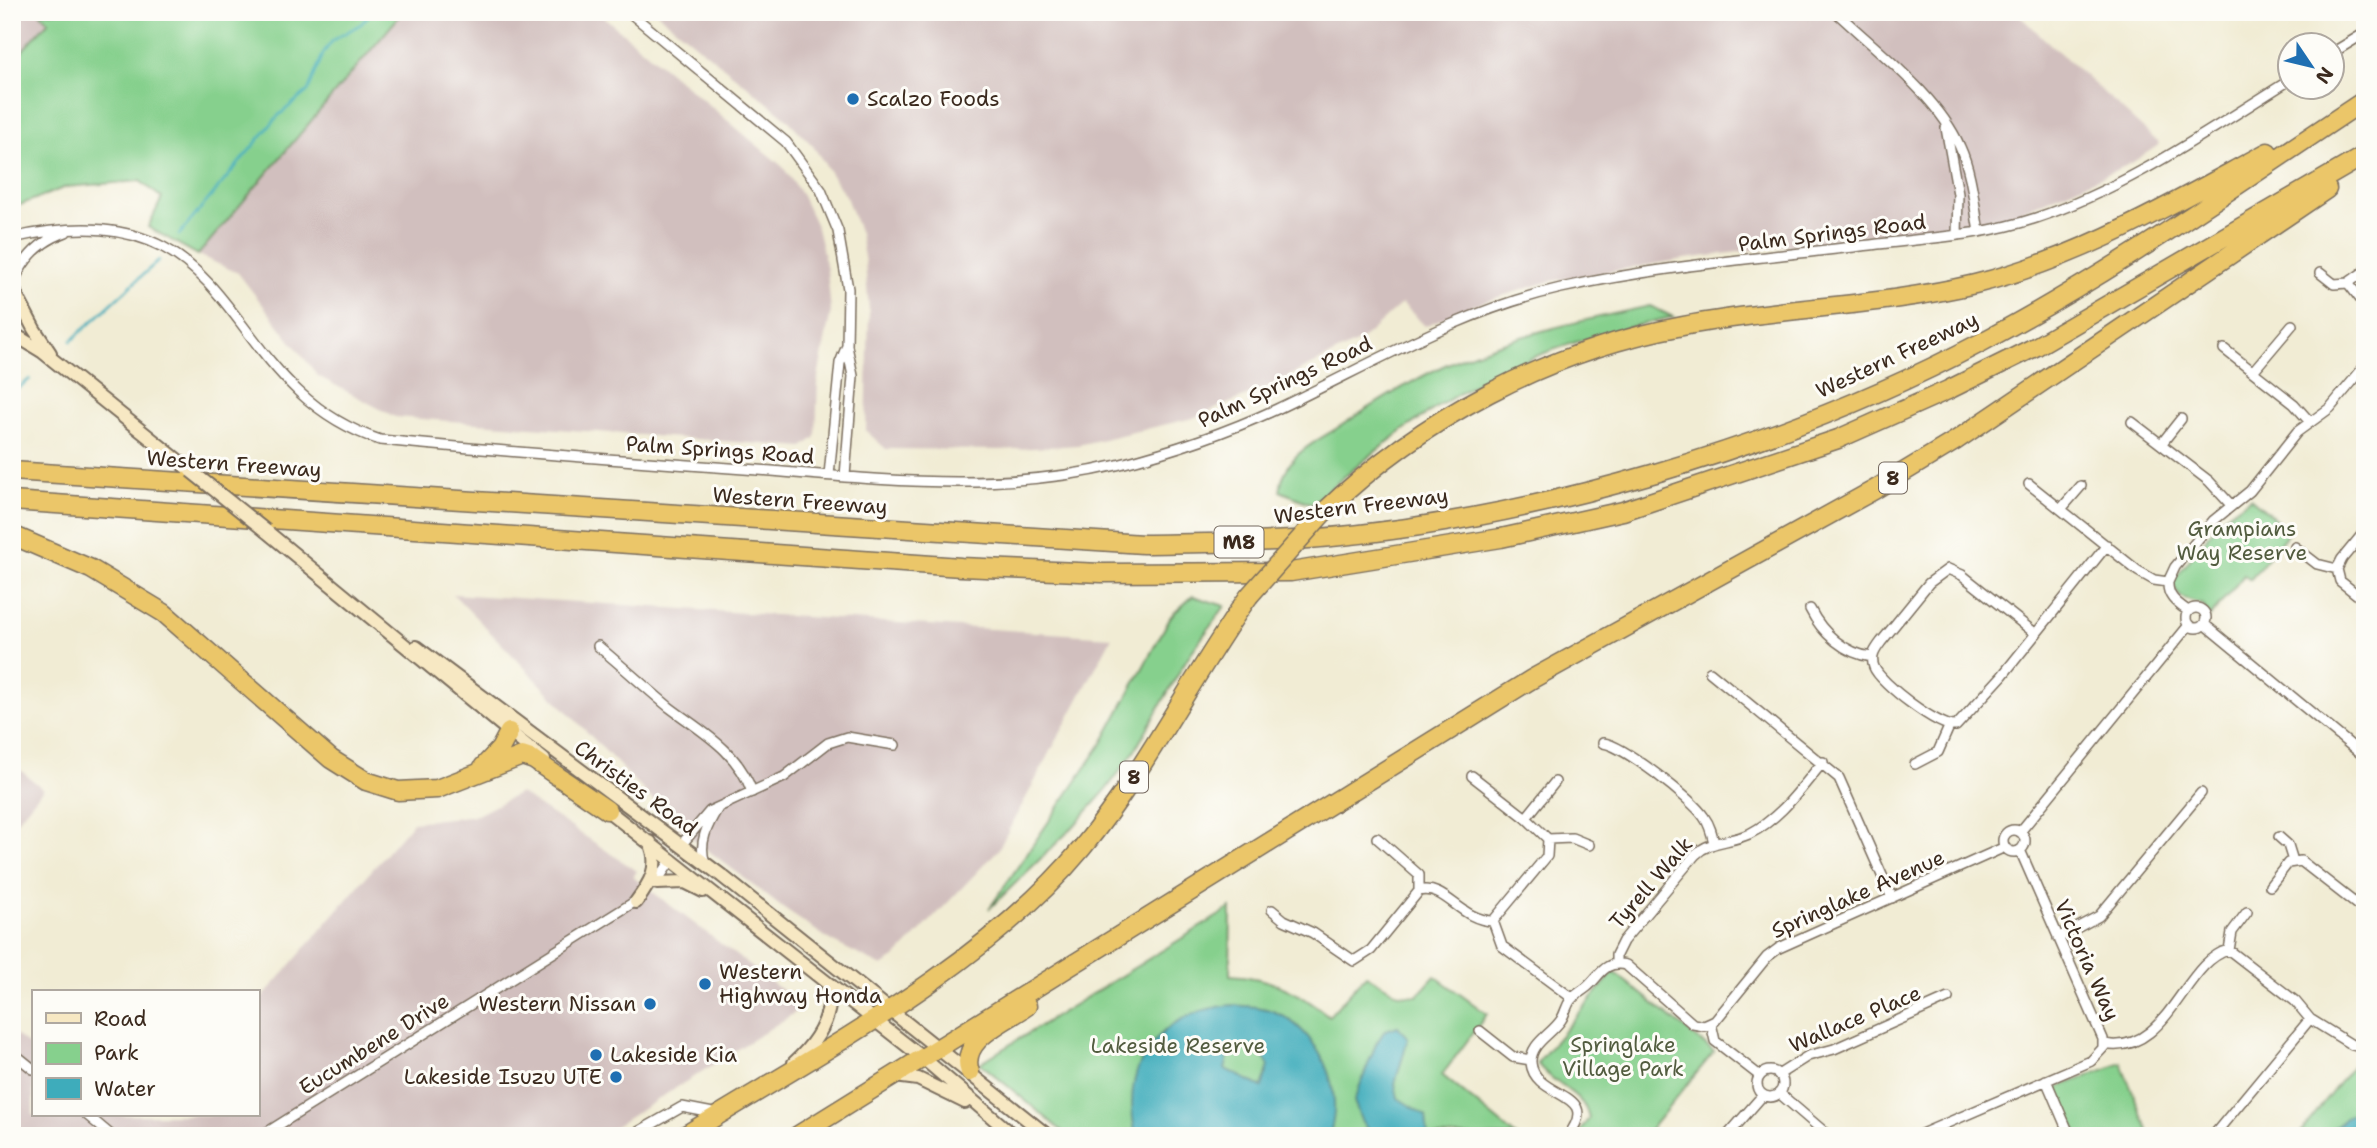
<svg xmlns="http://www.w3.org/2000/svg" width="2377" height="1148" font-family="'Shantell Sans',sans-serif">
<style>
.industrial{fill:#d1bfbe}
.green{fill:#86d08d;stroke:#607d56;stroke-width:2}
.water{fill:#3eacbb;stroke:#3c6b6c;stroke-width:2;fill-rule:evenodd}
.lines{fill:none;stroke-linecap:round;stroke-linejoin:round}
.stream{stroke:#3eacbb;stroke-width:2.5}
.street-casing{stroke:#7b6e5e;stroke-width:12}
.secondary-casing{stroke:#7b6e5e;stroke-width:16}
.highway-casing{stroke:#7b6e5e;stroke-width:21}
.street{stroke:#fff;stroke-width:9}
.secondary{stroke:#f7e8c3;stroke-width:12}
.highway{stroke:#ebc669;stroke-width:18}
.secondary-bridge-casing{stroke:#7b6e5e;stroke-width:16;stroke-linecap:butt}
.highway-bridge-casing{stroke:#7b6e5e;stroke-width:21;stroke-linecap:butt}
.secondary-bridge{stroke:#f7e8c3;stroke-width:12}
.highway-bridge{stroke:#ebc669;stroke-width:18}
.poi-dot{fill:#1f6fb2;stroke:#fdfcf7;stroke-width:2.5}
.labels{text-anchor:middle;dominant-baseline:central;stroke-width:6;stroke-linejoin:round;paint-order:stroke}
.shield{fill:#fdfcf7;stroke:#75695f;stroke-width:2}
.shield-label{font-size:19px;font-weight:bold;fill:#3b2a1e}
.poi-label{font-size:21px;fill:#3b2a1e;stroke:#fdfcf7;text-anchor:start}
.street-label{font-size:21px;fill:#3b2a1e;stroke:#fdfcf7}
.park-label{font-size:21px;fill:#525c3f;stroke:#fdfcf7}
</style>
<rect width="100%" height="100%" fill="#fdfcf7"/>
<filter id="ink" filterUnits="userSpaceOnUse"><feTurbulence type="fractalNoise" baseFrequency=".0143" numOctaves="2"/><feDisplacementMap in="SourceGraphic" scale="14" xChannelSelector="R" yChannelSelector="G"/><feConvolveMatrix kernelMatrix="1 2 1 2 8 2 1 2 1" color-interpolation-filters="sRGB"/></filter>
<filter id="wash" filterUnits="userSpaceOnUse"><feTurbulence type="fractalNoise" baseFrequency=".00686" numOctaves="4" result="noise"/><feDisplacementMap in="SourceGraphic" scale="28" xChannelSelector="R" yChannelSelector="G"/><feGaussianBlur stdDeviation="1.57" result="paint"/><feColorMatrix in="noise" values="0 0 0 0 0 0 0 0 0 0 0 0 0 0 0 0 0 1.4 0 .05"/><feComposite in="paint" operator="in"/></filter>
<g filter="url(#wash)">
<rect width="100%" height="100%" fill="#f1ecd4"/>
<path class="industrial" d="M12,12H39L49,21L12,62Z
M403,12H598L783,167L801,194L817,228L827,270L831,311L818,377L816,437L803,447L395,417L318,376L238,273L198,255Z
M656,12H2015L2160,144L2130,164L2007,217L1685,259L1551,281L1476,304L1425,326L1402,303L1360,341L1261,390L1193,418L1078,445L1001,450L886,449L866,431L869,310L865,263L860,234L846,197L813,146L785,117Z
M453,594L1112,637L998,850L895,958L882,966L833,942L784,909L683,831Z
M12,763L43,789L12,827Z
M520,793L637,871L633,877L804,1007L600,1136H12V1032L33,1049V1115H257V1004L413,822L477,815Z"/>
<path class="green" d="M39,12H403L198,255L148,227L162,198L140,181L66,187L12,208V62L49,21Z
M1650,306L1673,317C1622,328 1572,341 1524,361C1445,393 1376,449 1312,504L1280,491C1284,454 1313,444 1342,425C1378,402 1415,378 1454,361C1517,334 1584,320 1650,306Z
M2250,498L2290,531L2250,580L2244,575L2210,617L2203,605C2189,600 2175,600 2173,581L2222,518Z
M1193,596L1225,606L1188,657L1134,752L1105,791L1072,828L989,909L1101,745L1171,616Z
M1231,908L1230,975C1270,977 1299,992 1329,1016L1366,975L1399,994L1417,996L1435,976L1487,1014L1442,1075L1516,1136H1068L980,1063Z
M1614,972L1714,1052L1645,1136H1577L1589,1118C1584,1092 1552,1085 1537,1063Z
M2365,1059V1136H2298L2357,1060Z
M2121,1063L2150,1136H2079L2057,1088Z"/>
<path class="water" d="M1232,1005C1246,1006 1261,1006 1275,1012C1319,1031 1346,1090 1329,1136H1136C1119,1063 1160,1012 1232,1005ZM1249,1045L1257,1047L1269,1066L1262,1087L1225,1069L1229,1054Z
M1398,1026L1408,1038L1395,1084L1398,1098L1426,1116L1428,1136H1372L1361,1120L1354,1101L1376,1044L1385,1030Z
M2365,1108V1136H2324L2349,1115Z"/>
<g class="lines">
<path class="stream" d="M179,235L279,115L308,91L324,52L333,40L361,24L372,12
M71,341L159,260
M12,393L30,379"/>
</g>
</g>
<g filter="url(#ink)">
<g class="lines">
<defs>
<path id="street" d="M629,12L786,142L821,190L838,231L848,289L847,346L853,376L845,476
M1836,12C1876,50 1938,96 1960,147C1972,173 1974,204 1979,232
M2332,53L2365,33
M1946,128L1958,194L1957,235
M12,238C249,185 211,384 380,440C506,452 632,461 758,470C876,479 1000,494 1117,465C1172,451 1225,433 1277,409C1370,365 1459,311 1561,288C1665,265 1773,257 1878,244C1931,238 1985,235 2036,218C2127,188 2208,131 2290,80
M2320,273L2334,284L2348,283L2365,305
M2348,283L2365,271
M13,284C23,259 39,241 66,232
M2224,349L2294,404L2310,422
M2254,370L2292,325
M2132,422L2209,481L2231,505
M2162,443L2181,419
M829,475L840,363L846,348
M2029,484L2138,571L2154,580L2168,582C2167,597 2177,603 2188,611
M2061,509L2081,486
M2295,547L2317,564L2337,569L2340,581L2365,601
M2337,569L2342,559L2365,531
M2168,582L2175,567L2213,521L2250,491L2297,432L2330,408L2365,366
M2186 618a10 10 0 1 1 20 0a10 10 0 1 1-20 0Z
M1810,609C1822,633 1845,654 1872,657
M2204,624L2365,757
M2036,634L1962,575L1948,569L1929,583L1881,642C1875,650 1870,657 1874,667C1880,683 1939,728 1956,726L2002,676L2107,545
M598,646C622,666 645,687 669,707C702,732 738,751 752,792
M1710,672L1839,778L1892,898
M1603,743C1623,745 1692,799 1704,817C1710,825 1712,834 1714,843
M1915,764L1938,752L1949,727
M1472,776L1526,818L1548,839L1547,856L1493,921
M1526,818L1555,782
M2003 841a11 11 0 1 1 22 0a11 11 0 1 1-22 0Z
M2020,832L2189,625
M2279,837L2288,845L2293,861
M1377,838L1419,875V891
M1548,839L1572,838L1589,845
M681,845L710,811L784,777L828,743L847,737L895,745
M705,863C698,844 707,825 718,808
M655,884L672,859
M2270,886L2288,863L2301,861L2365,911
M1272,910L1284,920L1313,933L1354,961L1371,950L1419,891C1446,884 1459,920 1493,921L1502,946L1572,998
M2058,938L2099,916L2201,793
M2229,950L2232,932L2247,912
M1616,964V955L1623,941L1695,855C1710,840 1729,843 1749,834C1781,818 1800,789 1823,762
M1711,1023L1715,1041L1760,1076
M1480,1031L1513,1057L1531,1060
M2104,1044C2168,1057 2184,960 2229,950L2295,1001L2310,1019L2352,1045L2365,1048
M12,1052L33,1069
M1757 1084a13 13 0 1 1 26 0a13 13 0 1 1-26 0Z
M1778,1075L1808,1056L1834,1049L1948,998
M2046,1080L2070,1136
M1779,1093L1829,1136
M87,1115L112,1136
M261,1136L639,899
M631,1136L682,1107L718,1114
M1568,1136C1603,1090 1535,1100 1531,1063C1530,1043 1551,1035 1561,1020C1565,1014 1566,1007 1570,1001C1575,994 1581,992 1587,987C1600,976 1604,960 1626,965L1693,1024L1704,1026L1715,1021L1767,957L1779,948L2005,847
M1727,1136L1763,1095
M1917,1136L2091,1061L2103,1048V1039L2020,850
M2213,1136L2310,1019"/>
<path id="secondary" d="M12,287L34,329L50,353
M12,333L43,352L191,471
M266,531L544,760
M416,647L722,876L1048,1136
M602,806L923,1058L1014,1136
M657,883L685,882L703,891
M636,902C650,883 661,867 650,842
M794,1063C816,1043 834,1016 829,984
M895,1076L918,1079L965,1102"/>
<path id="highway" d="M12,471L1143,544C1198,543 1254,543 1309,539C1533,521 1784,447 1982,342C2116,271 2239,183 2365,100
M12,501L961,567L1102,573L1291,572L1501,538L1623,511L1838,439L1948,390L2037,346L2365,155
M1323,513C1422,417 1548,351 1683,326C1780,307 1879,307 1975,284C2081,258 2173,203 2268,152
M12,535L91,569L164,613L331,759L366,781L398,791L437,789L522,756L534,760L607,810
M483,767L500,749L509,732
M970,1072C958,1039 1006,1022 1027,1006
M684,1136C816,1054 983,968 1082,848C1146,770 1191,678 1249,596
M797,1136L1532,679L1874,490L1955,441L2327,189"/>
</defs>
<use href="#street" class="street-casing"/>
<use href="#secondary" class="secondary-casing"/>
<use href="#highway" class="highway-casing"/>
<use href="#street" class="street"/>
<use href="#secondary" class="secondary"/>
<use href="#highway" class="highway"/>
<defs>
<path id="secondary-bridge" d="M191,471L266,531"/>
<path id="highway-bridge" d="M1249,596L1323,513"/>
</defs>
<use href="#secondary-bridge" class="secondary-bridge-casing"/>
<use href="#highway-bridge" class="highway-bridge-casing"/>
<use href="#secondary-bridge" class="secondary-bridge"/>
<use href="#highway-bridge" class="highway-bridge"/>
</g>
</g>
<g class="poi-dot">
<circle cx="853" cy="99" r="7"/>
<circle cx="705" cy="984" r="7"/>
<circle cx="650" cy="1004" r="7"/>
<circle cx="596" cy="1055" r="7"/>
<circle cx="616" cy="1077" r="7"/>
</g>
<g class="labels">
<g class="shield">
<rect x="1879" y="462.5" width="28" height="31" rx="5"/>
<rect x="1214.5" y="526.5" width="49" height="31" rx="5"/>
<rect x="1120" y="761.5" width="28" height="31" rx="5"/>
</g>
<g class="shield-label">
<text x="1893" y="478">8</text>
<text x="1239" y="542">M8</text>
<text x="1134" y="777">8</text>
</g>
<g class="poi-label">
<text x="867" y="99">Scalzo Foods</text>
<text x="719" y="972">Western<tspan x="719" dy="24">Highway Honda</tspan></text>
<text x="636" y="1004" text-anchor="end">Western Nissan</text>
<text x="610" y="1055">Lakeside Kia</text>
<text x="602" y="1077" text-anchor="end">Lakeside Isuzu UTE</text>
</g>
<g class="street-label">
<text transform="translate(1832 233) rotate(-7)">Palm Springs Road</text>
<text transform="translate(1897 355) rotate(-25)">Western Freeway</text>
<text transform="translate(1285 382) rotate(-25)">Palm Springs Road</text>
<text transform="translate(720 450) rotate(4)">Palm Springs Road</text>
<text transform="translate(234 464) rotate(4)">Western Freeway</text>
<text transform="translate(800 501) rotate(4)">Western Freeway</text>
<text transform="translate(1361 506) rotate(-7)">Western Freeway</text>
<text transform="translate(636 788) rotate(36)">Christies Road</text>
<text transform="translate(1651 883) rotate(-49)">Tyrell Walk</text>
<text transform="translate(1858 894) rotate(-24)">Springlake Avenue</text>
<text transform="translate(2087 960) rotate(66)">Victoria Way</text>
<text transform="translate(1855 1019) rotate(-23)">Wallace Place</text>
<text transform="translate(374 1044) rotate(-32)">Eucumbene Drive</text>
</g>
<g class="park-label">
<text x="2242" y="529">Grampians<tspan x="2242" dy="24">Way Reserve</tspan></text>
<text x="1623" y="1045">Springlake<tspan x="1623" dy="24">Village Park</tspan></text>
<text x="1178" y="1046">Lakeside Reserve</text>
</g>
</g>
<rect width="2377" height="1148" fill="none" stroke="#fdfcf7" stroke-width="42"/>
<rect x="32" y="990" width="228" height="126" fill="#fdfcf7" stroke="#afa8a0" stroke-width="2"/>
<rect x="46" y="1013" width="35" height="10" fill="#f7e8c3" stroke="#afa8a0" stroke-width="2"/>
<text x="94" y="1026" font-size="21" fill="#3b2a1e">Road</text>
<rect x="46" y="1043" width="35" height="21" fill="#86d08d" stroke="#afa8a0" stroke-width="2"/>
<text x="94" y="1060" font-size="21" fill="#3b2a1e">Park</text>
<rect x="46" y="1078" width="35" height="21" fill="#3eacbb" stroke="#afa8a0" stroke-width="2"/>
<text x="94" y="1096" font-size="21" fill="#3b2a1e">Water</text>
<g transform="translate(2311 66) rotate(125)"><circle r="33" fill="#fdfcf7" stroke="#afa8a0" stroke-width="2"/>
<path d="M0-5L12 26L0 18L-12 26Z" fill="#1f6fb2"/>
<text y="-10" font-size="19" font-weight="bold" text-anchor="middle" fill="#3b2a1e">N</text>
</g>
</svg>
